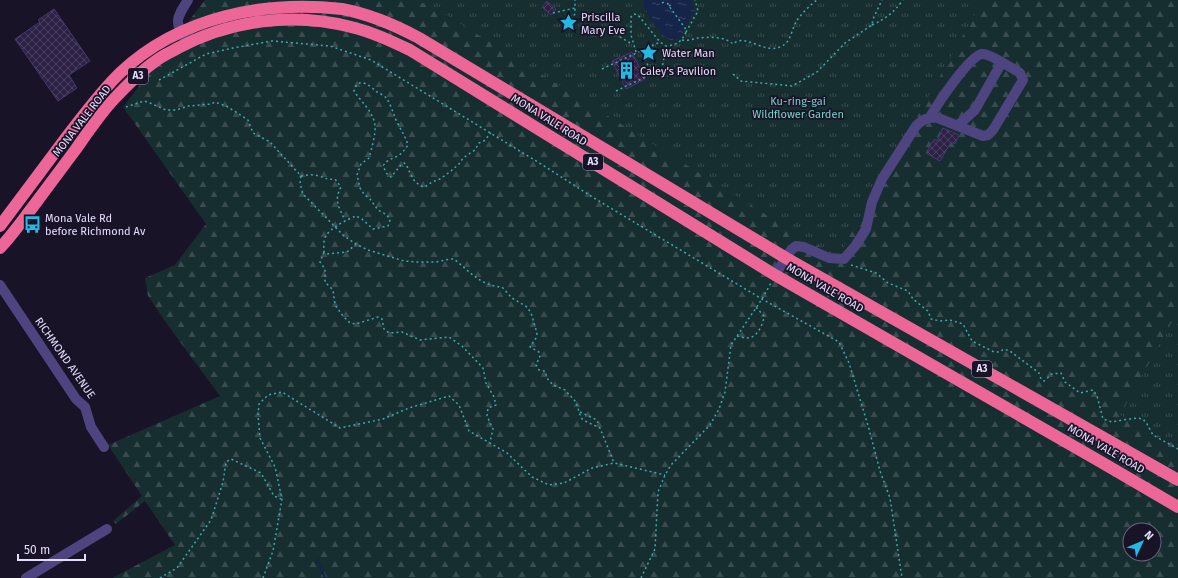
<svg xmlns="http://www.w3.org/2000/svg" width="1178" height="578" font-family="'Fira Sans',sans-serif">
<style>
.forest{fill:url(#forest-firs);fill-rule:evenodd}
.park{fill:url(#park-tufts)}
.water{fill:url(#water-ripples)}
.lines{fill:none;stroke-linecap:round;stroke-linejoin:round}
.stream{stroke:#152449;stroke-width:2.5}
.building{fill:url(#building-cross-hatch);stroke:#48366f}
.path{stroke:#3fa7ad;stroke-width:1.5;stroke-dasharray:2 3;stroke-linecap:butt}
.minor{stroke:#4d4480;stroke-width:10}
.highway{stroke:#ec6798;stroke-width:12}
.labels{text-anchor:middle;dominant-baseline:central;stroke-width:3.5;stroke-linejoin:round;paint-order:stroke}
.shield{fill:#191327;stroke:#a7a0bb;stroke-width:1}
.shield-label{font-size:10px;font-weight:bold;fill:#e4ddfb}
.poi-label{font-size:11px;fill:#e4ddfb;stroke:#191327;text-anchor:start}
.park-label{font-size:11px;fill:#71d3c6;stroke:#191327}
.street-label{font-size:11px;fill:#e4ddfb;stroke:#191327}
</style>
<defs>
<pattern id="forest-firs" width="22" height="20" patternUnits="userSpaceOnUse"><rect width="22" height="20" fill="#172e30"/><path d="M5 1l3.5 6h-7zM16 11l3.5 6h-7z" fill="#394c4f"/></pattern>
<pattern id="park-tufts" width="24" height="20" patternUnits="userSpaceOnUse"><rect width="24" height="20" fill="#172e30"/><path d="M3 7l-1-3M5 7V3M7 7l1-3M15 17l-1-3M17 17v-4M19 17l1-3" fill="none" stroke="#394c4f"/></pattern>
<pattern id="water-ripples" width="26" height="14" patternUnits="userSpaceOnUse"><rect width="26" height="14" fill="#152449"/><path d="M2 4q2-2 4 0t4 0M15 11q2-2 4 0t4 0" fill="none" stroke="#374364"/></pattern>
<pattern id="building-cross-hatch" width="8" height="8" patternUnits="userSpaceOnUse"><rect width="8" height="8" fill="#2d2246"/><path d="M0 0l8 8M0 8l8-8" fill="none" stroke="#4b4262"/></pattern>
</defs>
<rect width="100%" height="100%" fill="#191327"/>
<path class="forest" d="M205,0H1178V578H112L175,545L145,501L116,524L113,521L142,496L108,445L220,396L167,324L148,296L145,278L175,265L206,224L123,107ZM1130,530H1154V554H1130Z"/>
<path class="park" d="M416,0H983L840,253L813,244L440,11Z
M1178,311V446L1120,415Z"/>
<path class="water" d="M644,0H691L695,11L683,29V33L680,37L672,41L661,34L650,19L644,7Z"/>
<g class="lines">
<path class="stream" d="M318,560L325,578"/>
</g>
<path class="building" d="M547,1L556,9L551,15L542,7Z
M54,9L90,61L69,75L77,88L58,101L15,39L40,22L38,20Z
M632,52L645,79L626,89L612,61Z
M943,128L959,135L955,144L951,142L940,161L926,153L934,139L937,141Z"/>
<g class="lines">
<path class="path" d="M662,3L666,1
M669,6L673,3
M553,13L575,8
M872,25C887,18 893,13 903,0
M570,30L575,13V0
M611,32L632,44
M686,32L698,11L695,0
M682,40C688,41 693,39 698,38C708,37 725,36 733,44C734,43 736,42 738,41C750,38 766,53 780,47C791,43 791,31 796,22C800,15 811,4 817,0
M644,49C644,59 647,65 653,73
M636,52L631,35V17L634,14L638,15L660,42L666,46C676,45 682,42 686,32L685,28L669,6L666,0
M602,69L660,42
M733,74L741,81L792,86L817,72L845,43L872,25L873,19L882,0
M159,80L206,54L233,48L272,41L330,46L371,60L541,164L594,198L762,299L839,342L849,363L869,429L880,471L890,498L902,578
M616,91L662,69L666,46
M126,107L144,101L150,103L166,110H176L189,106L211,104L215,102L226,106L236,112L248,120L253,133L270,142L301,176L300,183L303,194L344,236L356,244L368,250L404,261L416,262H436L450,259H454C469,271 481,286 502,287L512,298L527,307L531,313L537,333L536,338L530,347L539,352L540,356L536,365L539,370L545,371L547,378L553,385L565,390L576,402L581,418L585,421L600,428L614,463
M301,176C307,175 313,174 319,176C326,178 326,180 335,179L341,187C333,202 340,208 345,221
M356,244L347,252L327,254L324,252C324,247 323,240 326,236C330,228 348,219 356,216L362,219L373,229L388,226L390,220L387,215L378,210L370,199L364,194L360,188L357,175L361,164L369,158C371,151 376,133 375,126C374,112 361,102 354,91C358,75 370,86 377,92C381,94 385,96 387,99C391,105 393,113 396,120C400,129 405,135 408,145C405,149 403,153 399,155C393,159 387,159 383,166L387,174L391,177L400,166L404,163L406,164L410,173L415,182L423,187H425L432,182L440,179L451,171L459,164L463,158L475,150L479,143L484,141L491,133
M324,252L320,262L325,269V282L333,290L335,305L343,316L350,323L356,324L378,317L382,319L384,329L389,333L402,332L420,340L449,337L462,346L483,368L486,383L494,397L496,405L488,408L487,416L493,429L490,442
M851,265L876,273L888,283L908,291L913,299L928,311L931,319L940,321L950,320L963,324L972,341L994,352H999L1004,349L1010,351L1039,373L1041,379L1044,381L1052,374L1061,373L1065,382L1080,393L1093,390L1097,396L1103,419L1112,422L1123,420L1137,418L1143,419L1147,424L1153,435L1178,449
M737,336C740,337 744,338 747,338C757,338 763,325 764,316L756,307
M580,412L597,420L599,426
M160,578L177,568L211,520L223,482L226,462L231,459L261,473L274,496L281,499
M263,578L273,551L282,499L275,467L260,438L258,415L259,404L268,395L282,392L340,428L383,419L409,408L449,396L459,405L469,431L507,453L532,477L549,485L564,483L592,468L614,463L665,475
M641,578L655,549L658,492L665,475L671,465L710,425L719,409L725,392L731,345L762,299L771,283"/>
<path class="minor" d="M188,43C174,22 175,20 188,0
M957,126L975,110L1002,62
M775,275L791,250L796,246L804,247L829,258L844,259L856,245L866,229L872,202L882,179L916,126C923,119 928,117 938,118L983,136L988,135L993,130L1023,80L1020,73C1013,69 989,53 982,54C969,56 937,105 930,117
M0,285L76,399L85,407L91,427L104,447
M26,578L107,529"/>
<path class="highway" d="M0,226C22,197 43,168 65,139C83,116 100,92 121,72C180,17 264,0 342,9C369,14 395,25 419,38L786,258L1178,480
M0,248C12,235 22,221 32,208C47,188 61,169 76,149C88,132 100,114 114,99C127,85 141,71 157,60C163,55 171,52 178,48C231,20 293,12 351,27C372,32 391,41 410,50L775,275L1101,462L1178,507"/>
</g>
<defs>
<symbol id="sight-bare" viewBox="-9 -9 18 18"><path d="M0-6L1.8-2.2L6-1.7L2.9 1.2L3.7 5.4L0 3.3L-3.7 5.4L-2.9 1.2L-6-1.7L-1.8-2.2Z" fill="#21bae4" stroke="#191327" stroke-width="2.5" paint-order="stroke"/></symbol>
<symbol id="building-bare" viewBox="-9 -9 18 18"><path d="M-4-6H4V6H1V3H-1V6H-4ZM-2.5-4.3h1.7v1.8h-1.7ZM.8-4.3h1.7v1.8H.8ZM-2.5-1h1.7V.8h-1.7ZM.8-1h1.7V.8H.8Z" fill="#21bae4" stroke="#191327" stroke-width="2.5" paint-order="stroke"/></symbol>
<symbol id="bus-bare" viewBox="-9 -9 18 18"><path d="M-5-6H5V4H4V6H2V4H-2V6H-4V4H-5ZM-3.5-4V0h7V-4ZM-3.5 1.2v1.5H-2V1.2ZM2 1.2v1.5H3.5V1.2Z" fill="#21bae4" stroke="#191327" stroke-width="2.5" paint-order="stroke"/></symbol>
</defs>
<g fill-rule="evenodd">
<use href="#sight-bare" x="556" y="10" width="25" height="25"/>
<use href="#sight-bare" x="636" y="40" width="25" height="25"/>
<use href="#building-bare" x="614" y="58" width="25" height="25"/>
<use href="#bus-bare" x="20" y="212" width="25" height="25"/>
</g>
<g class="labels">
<g class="shield">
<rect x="128" y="68" width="20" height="16" rx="3"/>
<rect x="583" y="154" width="20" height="16" rx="3"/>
<rect x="972" y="361" width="20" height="16" rx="3"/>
</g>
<g class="shield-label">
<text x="138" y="76">A3</text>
<text x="593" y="162">A3</text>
<text x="982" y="369">A3</text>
</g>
<g class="poi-label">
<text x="581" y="17">Priscilla<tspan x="581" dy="13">Mary Eve</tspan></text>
<text x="662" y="53">Water Man</text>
<text x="640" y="71">Caley's Pavilion</text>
<text x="45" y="218">Mona Vale Rd<tspan x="45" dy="13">before Richmond Av</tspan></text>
</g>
<g class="park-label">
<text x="798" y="101">Ku-ring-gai<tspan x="798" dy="13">Wildflower Garden</tspan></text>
</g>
<g class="street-label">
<text transform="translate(549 120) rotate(32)">MONA VALE ROAD</text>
<text transform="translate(82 121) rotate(-52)">MONA VALE ROAD</text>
<text transform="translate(825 288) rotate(30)">MONA VALE ROAD</text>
<text transform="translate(65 358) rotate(55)">RICHMOND AVENUE</text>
<text transform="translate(1106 449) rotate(30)">MONA VALE ROAD</text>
</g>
</g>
<g transform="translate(1142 542) rotate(46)"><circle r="19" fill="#191327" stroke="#6a647c"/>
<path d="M0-3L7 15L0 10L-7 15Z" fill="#21bae4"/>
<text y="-6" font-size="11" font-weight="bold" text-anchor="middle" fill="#e4ddfb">N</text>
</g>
<path d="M18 554v6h67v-6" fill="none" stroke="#e4ddfb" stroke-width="2"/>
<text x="24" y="554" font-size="12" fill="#e4ddfb" stroke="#191327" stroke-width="3" paint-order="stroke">50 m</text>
</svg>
